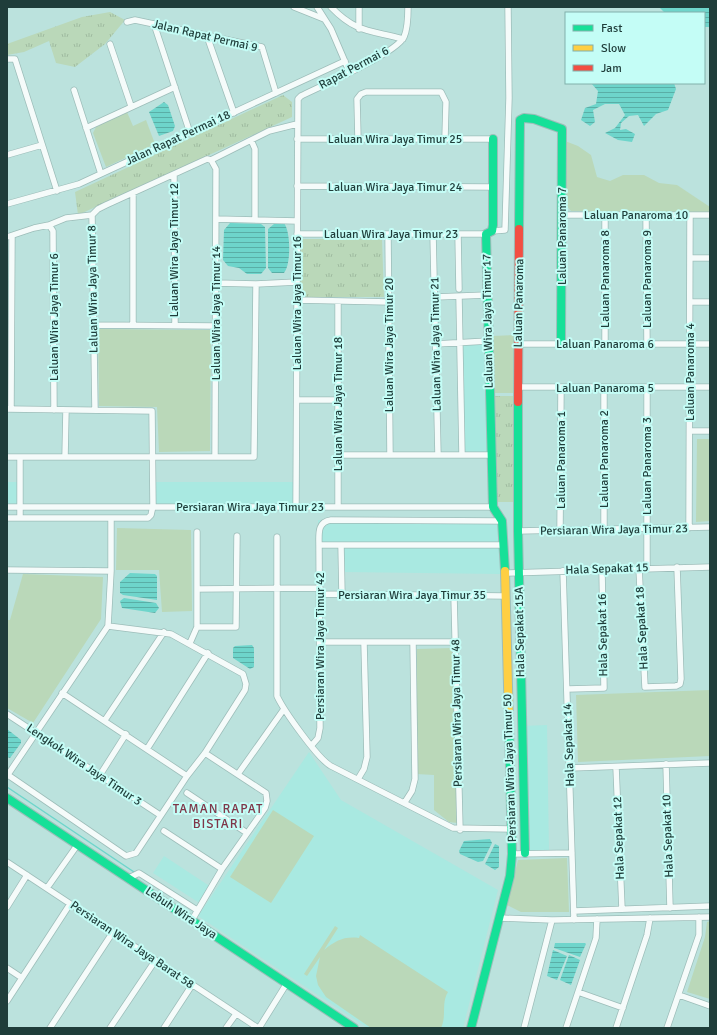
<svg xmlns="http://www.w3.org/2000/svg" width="717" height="1035" font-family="Signika,sans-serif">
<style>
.built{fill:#a9e9e1}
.grass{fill:url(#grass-tufts)}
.green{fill:#bad8b9}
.water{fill:url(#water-rules)}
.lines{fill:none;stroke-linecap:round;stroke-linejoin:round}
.stream{stroke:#6ed5cb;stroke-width:1.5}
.street-casing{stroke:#9dbdb9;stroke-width:7}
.fast-casing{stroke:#9dbdb9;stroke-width:10}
.slow-casing{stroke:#9dbdb9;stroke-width:10}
.jam-casing{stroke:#9dbdb9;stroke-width:10}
.street{stroke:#f5fbfa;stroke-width:5.5}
.fast{stroke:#16e098;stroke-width:8}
.slow{stroke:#ffcf43;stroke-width:8}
.jam{stroke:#f24e42;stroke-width:8}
.labels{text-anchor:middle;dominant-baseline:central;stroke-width:4;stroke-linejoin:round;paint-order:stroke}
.street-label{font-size:12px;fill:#1f3d3a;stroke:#c4fdf6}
.neighbourhood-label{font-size:13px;letter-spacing:1px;fill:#7f3749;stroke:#c4fdf6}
</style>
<defs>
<pattern id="grass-tufts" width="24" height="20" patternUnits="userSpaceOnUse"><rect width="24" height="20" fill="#bad8b9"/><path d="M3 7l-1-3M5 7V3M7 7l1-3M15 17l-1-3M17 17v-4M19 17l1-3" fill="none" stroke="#9fbaa0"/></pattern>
<pattern id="water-rules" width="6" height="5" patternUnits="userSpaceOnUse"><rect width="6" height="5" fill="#6ed5cb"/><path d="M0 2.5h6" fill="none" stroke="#5aaea6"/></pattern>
</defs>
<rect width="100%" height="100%" fill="#bbe2dd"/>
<path class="built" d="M489,341L490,456H462L460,343Z
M7,482H20V507H7Z
M152,482H296V507L152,508Z
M318,520H502L501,574L342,572L340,546H318Z
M547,725L549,853H525L522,726Z
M309,752L341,800L498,890L463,1028H368L198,916Z
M164,856L211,887L201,904L153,873Z"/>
<path class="grass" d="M110,12L125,20L105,44L75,67L56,63L49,41L24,52L7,55V44L82,17Z
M283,95L292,102V117L78,215L75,192Z
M300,239H382L384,297H299Z
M495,396H514L515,502H497Z"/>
<path class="green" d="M127,112L133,126L146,120L155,144L106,167L93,133L97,125Z
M565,141L578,146L591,155L597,177L610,181L623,175H644L659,183L677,185L710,207V212L571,211L566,205Z
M98,329L211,330L210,451L159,452L157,407L99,406Z
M514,335L515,393H494L493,336Z
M697,439H710V521L696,522Z
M117,528L191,530L192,611L162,612L159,570H116Z
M23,574L103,577L101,619L33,723L7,708V620H10Z
M452,648L457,823L449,822L434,810V775L416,774L417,649Z
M710,690V756L578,762L576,695Z
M273,810L314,836L271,903L230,877Z
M567,858L569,912H521L507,905L518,860Z
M710,921V999L687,992L705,937L707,922Z
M335,926L338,928L324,950C335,941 344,936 359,938L360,935L448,992C441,1003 447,1015 441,1028H371L326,997L318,985L316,976L320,957L307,976L304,974Z"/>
<path class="water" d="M659,7H710V27H704V13H665Z
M591,83H674L676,89L668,110L656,114L644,126L638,115L629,116L621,123L620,130L626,129L635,134L632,142L618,140L605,133L615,128L625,115L619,104H605L593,110L595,122L590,126L581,120L585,108L596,104L598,91Z
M164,102L168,105L175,126L173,131L159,136L149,112Z
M230,223L261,224L265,227L266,268L261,274H247L239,268L228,266L223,260L224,230Z
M284,223C291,232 291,265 284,273H272L268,268V229L274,224Z
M130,573L155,574L157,576V600L123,595L120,593V582Z
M124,598L156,603L159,608L155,613L122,608L120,601Z
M252,645L254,648V667L250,669L233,658V648L235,646Z
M7,729L21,740V743L10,758L7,757Z
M490,839L492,843L483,861L478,862L460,854L459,851L464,841Z
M495,844L499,846V867L495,870L485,864Z
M555,943H585L586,944L580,957L554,948Z
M553,950L567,956L557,980L547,976Z
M569,955L580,960L571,985L560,980Z"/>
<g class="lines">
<path class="stream" d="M7,787L134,872"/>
<defs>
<path id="street" d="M294,7L324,19
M317,7L331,29L349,71
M331,7C356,33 370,30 403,39
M127,22L135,20L262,47L276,93
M154,24L190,133
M359,29V7
M207,36L234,113
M110,44L131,106
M7,59H15L57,191
M74,90L101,174
M86,128L175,87
M297,139H493
M358,139L357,99L361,94L366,92H441L446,102L445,138
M251,140L255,149V220
M7,155L42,145
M211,160L269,131L297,124
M174,175L175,325
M297,186L492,187
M133,193V324
M7,204L79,184L345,61
M563,215H710
M605,215V343
M646,215L647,344
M216,219L297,221
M49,225L53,231L54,410
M492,231L505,230L509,98L508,7
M297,234H486
M388,234L390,455
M433,234L438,455
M458,234L459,289
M7,237L34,228L49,225L66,218L92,215
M690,258H710
M216,283L256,284L297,282
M435,297L487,295
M459,297L462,455
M297,300L389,302
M691,302H710
M94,325L215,326
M436,344L488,341
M518,344H710
M519,387H710
M647,388V568
M297,400H338
M7,409L152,411L153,506L151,515L148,518H7
M11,409L12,236
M95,410L92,215L98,209L106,205L207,159L211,160L216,169L215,457
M690,431H710
M338,455H490
M7,457H254L256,284
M65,457L66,410
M7,507H493
M296,507L298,99L301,96C321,86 395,54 404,37C408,28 408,17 408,7
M338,507V301
M20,518V457
M689,528L690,215
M604,530V388
M518,531L710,527
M560,531L561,388
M277,537V696C284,711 318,759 331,766L453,828L511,829
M319,545H504
M341,545L342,595
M639,568L645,687L676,686L680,684L681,679L677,567
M7,570L111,571
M563,571L574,920
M505,573L710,567
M197,589L320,588
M320,594L505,596
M454,596L460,830
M197,627H236L237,536
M320,642H456
M190,643L197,627V532
M568,689L604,688L602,569
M62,693L187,776
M7,714L160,815
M105,720L164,632
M312,745L318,738L320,728L319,545C319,534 317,522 331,520L502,521
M147,749L208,653
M666,764L670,908
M616,767L622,909
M570,768L710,763
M238,774L284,709
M8,775L126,856L136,853L187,776L205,753L245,690L246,684L243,674L171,634L108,626
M100,775L126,734
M7,776L108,626L111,571V518
M358,779L364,769L367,757L364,643
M187,793L247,833
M405,802L412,791L415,779L413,642
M164,831L222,869
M512,854L572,853
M7,862L258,1028
M129,878L139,873L197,910
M47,888L78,844
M7,907L27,875
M574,911L710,906
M500,918L552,920L710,917
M192,920L222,869L265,808L267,801L266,793L205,753
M7,968L22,978
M578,992L623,1008
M679,995L710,1006
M7,1001L70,904
M50,1028L113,932
M110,1028L155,961
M164,1028L192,985
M226,1028L236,1014
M259,1028L287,983
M524,1028L552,920
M566,1028L596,938L597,919
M616,1028L647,935L650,918
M667,1028L699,935V917"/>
<path id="fast" d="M493,139V225L492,231L486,234L493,507L502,521L505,571
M519,229L520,120L524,118L534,119L562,129L561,343
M518,402V531L525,853
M7,798L354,1028
M471,1028L510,876L512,854L509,724"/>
<path id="slow" d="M505,571L509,724"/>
<path id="jam" d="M518,402L519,229"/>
</defs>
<use href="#street" class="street-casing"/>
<use href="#fast" class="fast-casing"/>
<use href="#slow" class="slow-casing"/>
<use href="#jam" class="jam-casing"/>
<use href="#street" class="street"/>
<use href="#fast" class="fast"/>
<use href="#slow" class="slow"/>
<use href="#jam" class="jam"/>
</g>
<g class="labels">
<g class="street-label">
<text transform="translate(205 36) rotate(13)">Jalan Rapat Permai 9</text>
<text transform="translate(354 68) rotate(-28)">Rapat Permai 6</text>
<text transform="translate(178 138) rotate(-25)">Jalan Rapat Permai 18</text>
<text x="395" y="139">Laluan Wira Jaya Timur 25</text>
<text x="395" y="187">Laluan Wira Jaya Timur 24</text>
<text x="636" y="215">Laluan Panaroma 10</text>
<text x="391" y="234">Laluan Wira Jaya Timur 23</text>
<text transform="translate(562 236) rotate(-90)">Laluan Panaroma 7</text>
<text transform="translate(174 250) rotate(-90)">Laluan Wira Jaya Timur 12</text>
<text transform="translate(605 279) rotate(-90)">Laluan Panaroma 8</text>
<text transform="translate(647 279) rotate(-90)">Laluan Panaroma 9</text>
<text transform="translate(93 289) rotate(-91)">Laluan Wira Jaya Timur 8</text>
<text transform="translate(297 303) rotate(-90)">Laluan Wira Jaya Timur 16</text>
<text transform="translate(519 303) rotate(-89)">Laluan Panaroma</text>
<text transform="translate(216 313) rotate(-90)">Laluan Wira Jaya Timur 14</text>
<text transform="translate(54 317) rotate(-90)">Laluan Wira Jaya Timur 6</text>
<text transform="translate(488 321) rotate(-91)">Laluan Wira Jaya Timur 17</text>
<text transform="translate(436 344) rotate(-91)">Laluan Wira Jaya Timur 21</text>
<text x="605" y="344">Laluan Panaroma 6</text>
<text transform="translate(389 345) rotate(-90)">Laluan Wira Jaya Timur 20</text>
<text transform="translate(690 372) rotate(-90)">Laluan Panaroma 4</text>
<text x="605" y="388">Laluan Panaroma 5</text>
<text transform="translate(338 404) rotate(-90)">Laluan Wira Jaya Timur 18</text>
<text transform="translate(604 459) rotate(-90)">Laluan Panaroma 2</text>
<text transform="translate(561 460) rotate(-90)">Laluan Panaroma 1</text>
<text transform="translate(647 466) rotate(-90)">Laluan Panaroma 3</text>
<text x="250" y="507">Persiaran Wira Jaya Timur 23</text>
<text transform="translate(614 530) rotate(-1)">Persiaran Wira Jaya Timur 23</text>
<text transform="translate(607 569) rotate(-2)">Hala Sepakat 15</text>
<text x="412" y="595">Persiaran Wira Jaya Timur 35</text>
<text transform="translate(642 628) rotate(-93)">Hala Sepakat 18</text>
<text transform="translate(520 632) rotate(-91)">Hala Sepakat 15A</text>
<text transform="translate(603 635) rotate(-91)">Hala Sepakat 16</text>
<text transform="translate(320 646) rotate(-90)">Persiaran Wira Jaya Timur 42</text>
<text transform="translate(457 713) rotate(-91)">Persiaran Wira Jaya Timur 48</text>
<text transform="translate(569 745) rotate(-92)">Hala Sepakat 14</text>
<text transform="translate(84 765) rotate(34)">Lengkok Wira Jaya Timur 3</text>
<text transform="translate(510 768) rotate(-92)">Persiaran Wira Jaya Timur 50</text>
<text transform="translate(668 836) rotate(-92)">Hala Sepakat 10</text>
<text transform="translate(619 838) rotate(-92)">Hala Sepakat 12</text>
<text transform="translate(181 913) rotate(34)">Lebuh Wira Jaya</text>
<text transform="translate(132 945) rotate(34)">Persiaran Wira Jaya Barat 58</text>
</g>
<g class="neighbourhood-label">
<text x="218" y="809">TAMAN RAPAT<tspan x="218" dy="15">BISTARI</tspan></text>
</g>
</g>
<rect width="717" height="1035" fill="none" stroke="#1f3d3a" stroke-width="16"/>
<rect x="565" y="12" width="140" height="72" fill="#c4fdf6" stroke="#82b0ab"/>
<rect x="573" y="25" width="20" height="6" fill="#16e098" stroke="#82b0ab"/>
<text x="601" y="32" font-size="12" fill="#1f3d3a">Fast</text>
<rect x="573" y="45" width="20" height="6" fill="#ffcf43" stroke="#82b0ab"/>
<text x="601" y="52" font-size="12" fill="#1f3d3a">Slow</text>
<rect x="573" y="65" width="20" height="6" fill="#f24e42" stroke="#82b0ab"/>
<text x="601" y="72" font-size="12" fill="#1f3d3a">Jam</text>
</svg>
